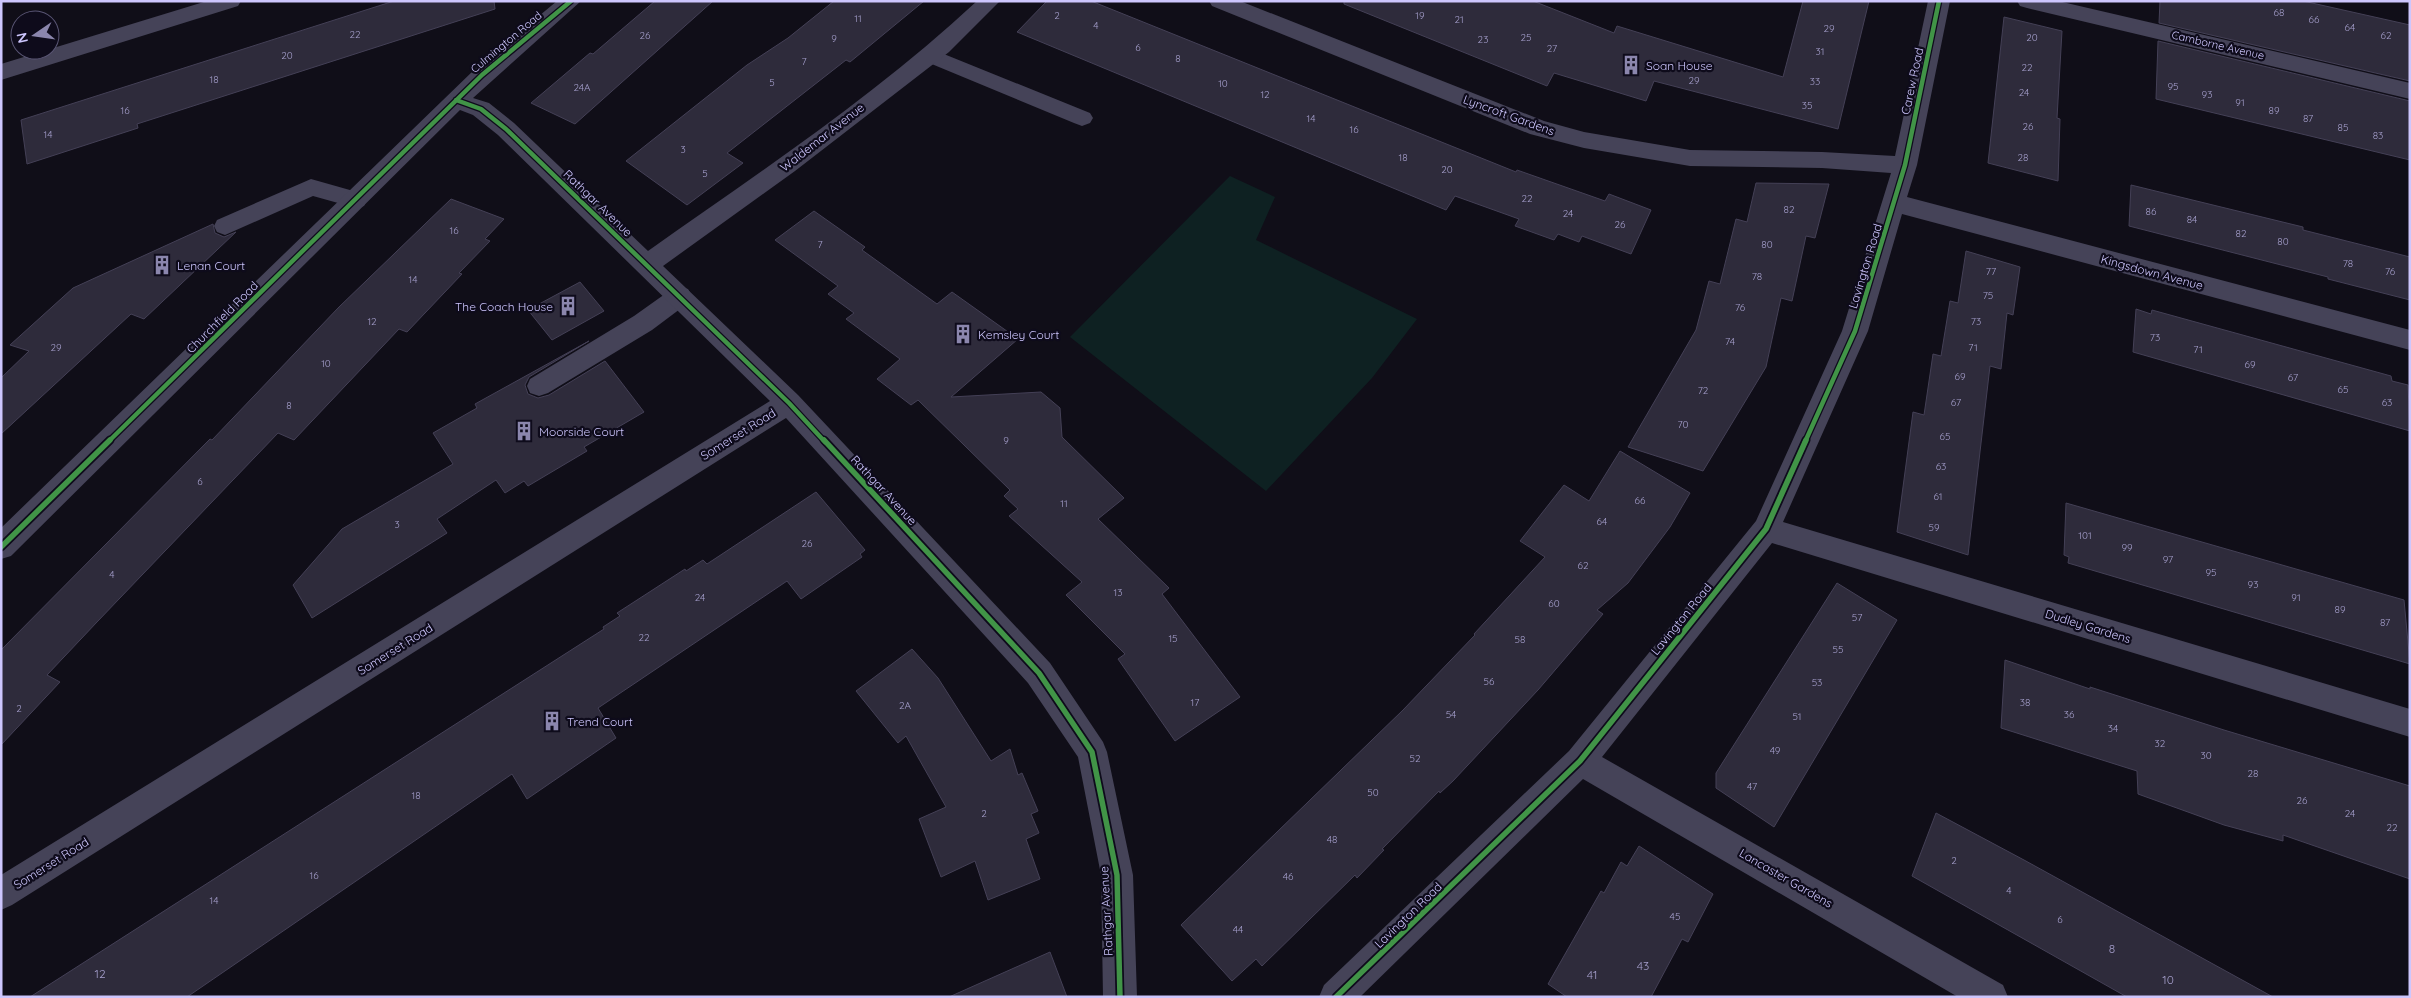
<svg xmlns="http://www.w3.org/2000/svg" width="2411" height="998" font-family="Quicksand,sans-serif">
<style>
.green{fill:#0e2122}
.building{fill:#2e2b3b;stroke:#444056}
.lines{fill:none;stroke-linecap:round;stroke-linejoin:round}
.service{fill:#454358;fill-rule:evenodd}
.minor{fill:#454358;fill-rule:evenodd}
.cycleway-far1-casing{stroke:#0e0b1b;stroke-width:7}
.cycleway-casing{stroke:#0e0b1b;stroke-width:9}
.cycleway-far1{stroke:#419447;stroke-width:4.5}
.cycleway{stroke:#419447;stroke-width:5.5}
.labels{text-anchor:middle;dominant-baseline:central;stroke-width:4.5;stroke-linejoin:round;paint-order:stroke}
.number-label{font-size:10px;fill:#a59fcc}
.far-street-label{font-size:11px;fill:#cdc6fd;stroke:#0e0b1b}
.poi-label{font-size:12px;fill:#cdc6fd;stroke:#0e0b1b;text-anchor:start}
.street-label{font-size:12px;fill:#cdc6fd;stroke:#0e0b1b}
.near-number-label{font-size:12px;fill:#a59fcc}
</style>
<rect width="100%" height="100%" fill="#100e18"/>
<path class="green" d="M1230,176L1275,197L1256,240L1417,319L1372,378L1266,491L1070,337Z"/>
<path class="building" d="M394,1H494L495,9L137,124L138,128L27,164L21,120Z
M655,1H713L575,124L531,103L590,53L593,54Z
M834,1H924L850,62L846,60L727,153L743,163L687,205L626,161L747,65L788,38Z
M1047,1H1091L1516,172L1517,170L1605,201L1609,194L1651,210L1631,254L1582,236L1579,242L1558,234L1554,240L1515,226L1519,219L1455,196L1446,210L1017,32Z
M1344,1H1533L1614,33L1617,26L1783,77L1803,1H1869L1838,129L1654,81L1646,101L1554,73L1547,86L1344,4Z
M2160,1H2303L2410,25V81L2159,23Z
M2004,17L2062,31L2057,118L2060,119L2058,181L1988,163Z
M2158,41L2410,101V160L2156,99Z
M1756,183L1829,184L1815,238L1806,236L1792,301L1781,298L1766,367L1703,471L1628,447L1696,330L1709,281L1720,284L1736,219L1747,222Z
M2131,185L2303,227V230L2410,257V300L2328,279V277L2129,226Z
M451,199L504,219L485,239L490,241L459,273L462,274L407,332L399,329L294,440L278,433L97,622L47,675L60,682L1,745V650L210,439L212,440L339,307Z
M814,211L865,247L862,250L937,304L952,292L1018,339L951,397L1041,392L1060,408L1062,437L1124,498L1098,519L1169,588L1162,594L1240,697L1175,741L1118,659L1125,654L1066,595L1082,582L1009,516L1018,509L1004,496L1010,490L918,400L911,405L877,379L900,359L846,319L854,313L828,294L838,286L775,240Z
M213,224L215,233L224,237L236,232L144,319L131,314L1,434V378L29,351L10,345L73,288Z
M1966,251L2020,267L2013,315L2007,313L2001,369L1990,366L1968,555L1897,532L1913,412L1924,415L1933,354L1941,356L1950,301L1958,303Z
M580,282L604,311L552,340L528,310Z
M2136,309L2151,314L2152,310L2391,376L2392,381L2408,385L2410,431L2133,352Z
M589,341L529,377L525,385L528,394L538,398L549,395L605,361L644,412L584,447L587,451L528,486L524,481L505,493L496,480L437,519L447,533L312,618L293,585L342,529L453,464L433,433L477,408L475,404Z
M1620,451L1690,493L1670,527L1628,583L1597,610L1603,614L1538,690L1453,781L1440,793L1439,791L1382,849L1384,850L1357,878L1355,875L1262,966L1256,959L1232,981L1181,925L1403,710L1475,635L1474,634L1545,557L1520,541L1564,485L1589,501Z
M816,492L865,550L860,554L862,557L801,599L787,581L598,708L616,738L527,799L512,774L187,997H30L604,629L603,627L620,616L617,613L685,569L686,571L703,560L707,564Z
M2066,503L2404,600L2410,664L2068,563L2069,557L2064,555Z
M1837,583L1897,620L1774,827L1716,788V773Z
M912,649L938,678L991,761L1010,749L1018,775L1022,773L1038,811L1031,814L1039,833L1026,839L1040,879L988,900L975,861L941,877L919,819L946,807L906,736L898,743L856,691Z
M2005,660L2090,689V687L2224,730L2410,786V879L2283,835V841L2224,825L2138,794L2137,771L2001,728Z
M1936,813L2024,860L2273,997H2127L1912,876Z
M1639,846L1713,894L1688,942L1682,939L1651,997H1567L1548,984L1601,891L1604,893L1621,862L1627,866Z
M1050,952L1067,997H949Z"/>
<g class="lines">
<path class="service" d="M929,48L1090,113L1093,118L1090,123L1082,126L1074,123L922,60L919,55L922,50Z
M311,179L364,194L367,200L364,206L356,208L313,196L225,235L217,232L214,226L217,220Z
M680,287L688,289L692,296L688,303L652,330L548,393L539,396L530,393L527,386L530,379L634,316L672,289Z"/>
<path class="minor" d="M207,1H241L238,6L1,80V64Z
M557,1H581L473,98L489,103L514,123L648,251C760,172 876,95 977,1H1000L949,52L795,171L663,266L798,395L1050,663L1103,742L1107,752L1133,875L1137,997H1103L1101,875L1078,757L1028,683L786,418L12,905L1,910V875L770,401L498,135L473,115L460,110L11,556L1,559V528L474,70Z
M1209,1H1240L1544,121L1584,132L1690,150L1822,152L1895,156L1928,1H1950L1917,165L1907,197L2410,330V350L1902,214L1868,331L1783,522L2410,709V737L1772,543L1602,757L2003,985L2008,997H1958L1583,779L1360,997H1319L1324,985L1569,751L1756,521L1842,331L1891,173L1822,168L1690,166L1584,148L1530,134L1212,6Z
M2017,1H2058L2410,83V99L2027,8L2020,6Z"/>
<defs>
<path id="cycleway-far1" d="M456,100L481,109L506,129L789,403L825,442
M108,442L482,75L571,1
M1805,442L1855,331L1905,165L1939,1"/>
<path id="cycleway" d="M824,440L1039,673L1092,752L1117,875L1120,997
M1,547L110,440
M1336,997L1580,761L1766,529L1806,440"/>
</defs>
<use href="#cycleway-far1" class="cycleway-far1-casing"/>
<use href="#cycleway" class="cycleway-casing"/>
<use href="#cycleway-far1" class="cycleway-far1"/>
<use href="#cycleway" class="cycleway"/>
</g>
<defs>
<symbol id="building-bare" viewBox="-9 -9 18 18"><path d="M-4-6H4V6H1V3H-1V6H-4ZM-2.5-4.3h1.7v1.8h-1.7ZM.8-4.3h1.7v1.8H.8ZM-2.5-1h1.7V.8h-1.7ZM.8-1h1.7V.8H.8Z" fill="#8b86ad" stroke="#0e0b1b" stroke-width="2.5" paint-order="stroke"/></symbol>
</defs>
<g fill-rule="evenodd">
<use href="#building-bare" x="1617" y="51" width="28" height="28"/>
<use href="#building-bare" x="148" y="251" width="28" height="28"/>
<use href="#building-bare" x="554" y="292" width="28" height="28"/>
<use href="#building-bare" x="949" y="320" width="28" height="28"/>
<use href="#building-bare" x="510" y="417" width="28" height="28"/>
<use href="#building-bare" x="538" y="707" width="28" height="28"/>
</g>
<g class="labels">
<g class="number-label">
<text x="2279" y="12">68</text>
<text x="1057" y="15">2</text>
<text x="1420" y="15">19</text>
<text x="858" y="18">11</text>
<text x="1459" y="19">21</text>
<text x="2314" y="19">66</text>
<text x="1096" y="25">4</text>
<text x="2350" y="27">64</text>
<text x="1829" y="28">29</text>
<text x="355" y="34">22</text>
<text x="645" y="35">26</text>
<text x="2386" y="35">62</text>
<text x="1526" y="37">25</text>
<text x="2032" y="37">20</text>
<text x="834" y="38">9</text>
<text x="1483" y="39">23</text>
<text x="1138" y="47">6</text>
<text x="1552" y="48">27</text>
<text x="1820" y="51">31</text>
<text x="287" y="55">20</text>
<text x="1178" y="58">8</text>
<text x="804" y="61">7</text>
<text x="2027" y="67">22</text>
<text x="214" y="79">18</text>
<text x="1694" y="80">29</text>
<text x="1815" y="81">33</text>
<text x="772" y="82">5</text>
<text x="1223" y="83">10</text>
<text x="2173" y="86">95</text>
<text x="582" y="87">24A</text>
<text x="2024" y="92">24</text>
<text x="1265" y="94">12</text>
<text x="2207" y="94">93</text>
<text x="2240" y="102">91</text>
<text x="1807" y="105">35</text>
<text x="125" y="110">16</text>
<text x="2274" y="110">89</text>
<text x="1311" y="118">14</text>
<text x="2308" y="118">87</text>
<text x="2028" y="126">26</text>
<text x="2343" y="127">85</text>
<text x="1354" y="129">16</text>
<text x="48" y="134">14</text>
<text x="2378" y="135">83</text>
<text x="683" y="149">3</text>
<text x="1403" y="157">18</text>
<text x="2023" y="157">28</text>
<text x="1447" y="169">20</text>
<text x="705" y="173">5</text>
<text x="1527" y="198">22</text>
<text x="1789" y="209">82</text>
<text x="2151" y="211">86</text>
<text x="1568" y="213">24</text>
<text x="2192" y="219">84</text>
<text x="1620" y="224">26</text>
<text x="454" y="230">16</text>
<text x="2241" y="233">82</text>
<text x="2283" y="241">80</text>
<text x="820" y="244">7</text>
<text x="1767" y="244">80</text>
<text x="2348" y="263">78</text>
<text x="1991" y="271">77</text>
<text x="2390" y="271">76</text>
<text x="1757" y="276">78</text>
<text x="413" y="279">14</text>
<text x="1988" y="295">75</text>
<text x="1740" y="307">76</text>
<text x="372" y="321">12</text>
<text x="1976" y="321">73</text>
<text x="2155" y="337">73</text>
<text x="1730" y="341">74</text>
<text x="56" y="347">29</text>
<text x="1973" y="347">71</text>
<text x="2198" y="349">71</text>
<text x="326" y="363">10</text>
<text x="2250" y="364">69</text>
<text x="1960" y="376">69</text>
<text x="2293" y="377">67</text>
<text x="2343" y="389">65</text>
<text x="1703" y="390">72</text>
<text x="1956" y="402">67</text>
<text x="2387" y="402">63</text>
<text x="289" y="405">8</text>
<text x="1683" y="424">70</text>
<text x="1945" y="436">65</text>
<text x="1006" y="440">9</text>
<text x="1941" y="466">63</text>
<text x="200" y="481">6</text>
<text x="1938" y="496">61</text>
<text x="1640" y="500">66</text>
<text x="1064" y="503">11</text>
<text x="1602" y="521">64</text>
<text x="397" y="524">3</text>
<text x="1934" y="527">59</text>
<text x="2085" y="535">101</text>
<text x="807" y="543">26</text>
<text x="2127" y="547">99</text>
<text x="2168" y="559">97</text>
<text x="1583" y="565">62</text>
<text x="2211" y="572">95</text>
<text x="112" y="574">4</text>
<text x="2253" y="584">93</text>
<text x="1118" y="592">13</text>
<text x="700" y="597">24</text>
<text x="2296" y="597">91</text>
<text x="1554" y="603">60</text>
<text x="2340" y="609">89</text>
<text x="1857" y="617">57</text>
<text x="2385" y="622">87</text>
<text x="644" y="637">22</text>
<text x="1173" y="638">15</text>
<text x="1520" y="639">58</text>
<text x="1838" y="649">55</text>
<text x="1489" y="681">56</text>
<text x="1817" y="682">53</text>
<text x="1195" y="702">17</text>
<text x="2025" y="702">38</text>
<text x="905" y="705">2A</text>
<text x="19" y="708">2</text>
<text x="1451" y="714">54</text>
<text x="2069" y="714">36</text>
<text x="1797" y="716">51</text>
<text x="2113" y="728">34</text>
<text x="2160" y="743">32</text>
<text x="1775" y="750">49</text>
<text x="2206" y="755">30</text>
<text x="1415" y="758">52</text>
<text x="2253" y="773">28</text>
<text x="1752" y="786">47</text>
<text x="1373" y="792">50</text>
<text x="416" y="795">18</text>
<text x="2302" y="800">26</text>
<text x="984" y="813">2</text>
<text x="2350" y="813">24</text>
<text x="2392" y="827">22</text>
<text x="1332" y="839">48</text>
<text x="1954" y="860">2</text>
<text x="314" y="875">16</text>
<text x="1288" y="876">46</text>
<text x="2009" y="890">4</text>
<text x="214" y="900">14</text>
<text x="1675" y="916">45</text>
<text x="2060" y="919">6</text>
<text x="1238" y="929">44</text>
</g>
<g class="far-street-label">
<text transform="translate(506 42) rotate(-40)">Culmington Road</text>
<text transform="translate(2218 45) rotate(13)">Camborne Avenue</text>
</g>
<g class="poi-label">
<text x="1646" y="65">Soan House</text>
<text x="177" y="265">Lenan Court</text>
<text x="553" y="306" text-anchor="end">The Coach House</text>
<text x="978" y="334">Kemsley Court</text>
<text x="539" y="431">Moorside Court</text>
<text x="567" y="721">Trend Court</text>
</g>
<g class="street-label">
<text transform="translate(1912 81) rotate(-78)">Carew Road</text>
<text transform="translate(1509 115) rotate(20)">Lyncroft Gardens</text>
<text transform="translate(822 137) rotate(-38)">Waldemar Avenue</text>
<text transform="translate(598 203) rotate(44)">Rathgar Avenue</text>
<text transform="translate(1865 266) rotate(-73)">Lavington Road</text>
<text transform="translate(2152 272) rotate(15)">Kingsdown Avenue</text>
<text transform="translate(222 317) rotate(-45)">Churchfield Road</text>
<text transform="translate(738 434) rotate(-32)">Somerset Road</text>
<text transform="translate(884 490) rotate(47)">Rathgar Avenue</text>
<text transform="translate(1681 619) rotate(-51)">Lavington Road</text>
<text transform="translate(2088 626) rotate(17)">Dudley Gardens</text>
<text transform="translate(395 649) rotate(-32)">Somerset Road</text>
<text transform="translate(51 863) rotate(-32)">Somerset Road</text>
<text transform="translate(1786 878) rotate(30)">Lancaster Gardens</text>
<text transform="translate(1106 911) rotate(-93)">Rathgar Avenue</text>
<text transform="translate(1408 915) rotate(-44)">Lavington Road</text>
</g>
<g class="near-number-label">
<text x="2112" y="948">8</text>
<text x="1643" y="965">43</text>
<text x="100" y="973">12</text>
<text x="1592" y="974">41</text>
<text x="2168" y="979">10</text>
</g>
</g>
<rect width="2411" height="998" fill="none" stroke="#cdc6fd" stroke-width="5"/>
<g transform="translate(35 35) rotate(257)"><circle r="24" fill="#0e0b1b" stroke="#5a5675"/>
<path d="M0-4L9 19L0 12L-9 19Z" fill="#8b86ad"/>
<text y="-8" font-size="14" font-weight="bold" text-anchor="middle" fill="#cdc6fd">N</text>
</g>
</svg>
